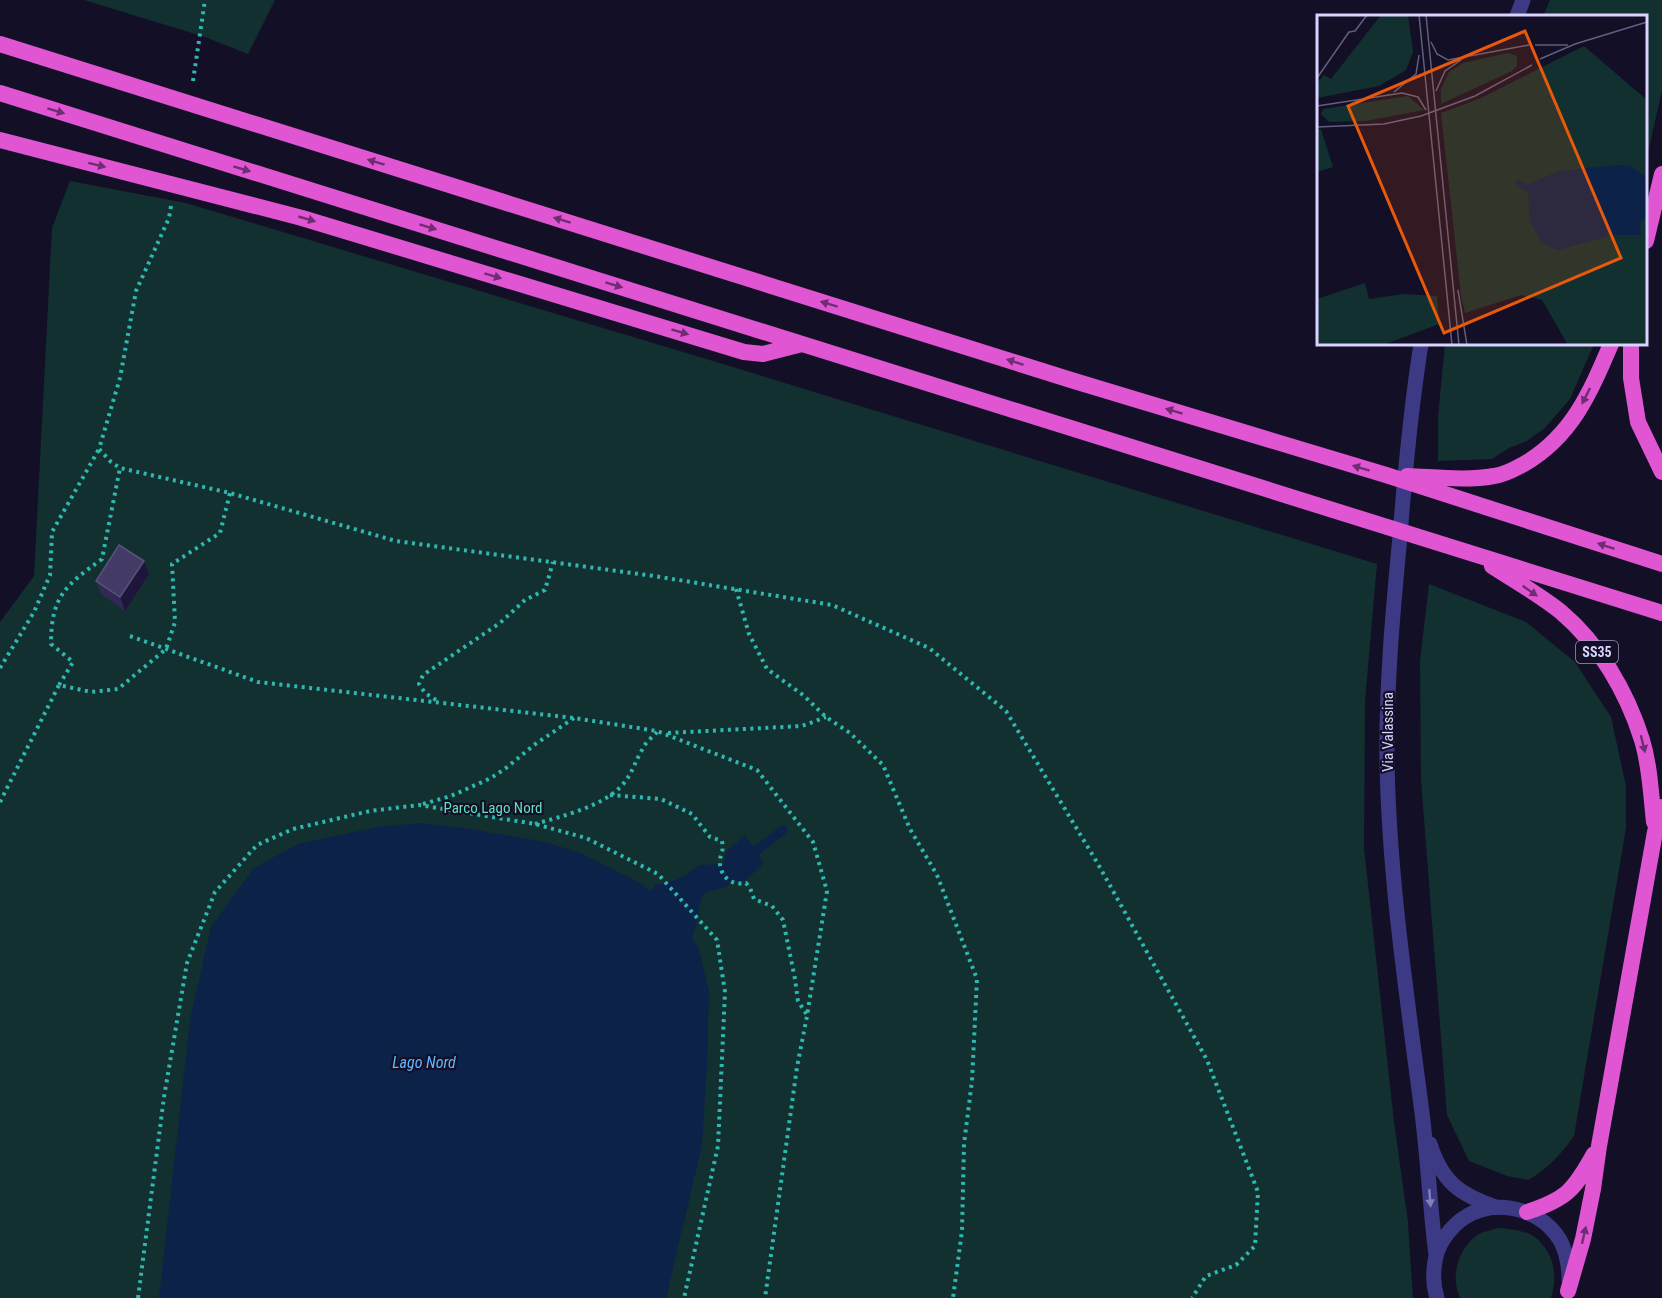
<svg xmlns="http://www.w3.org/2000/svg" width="1662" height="1298" font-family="'Roboto Condensed',sans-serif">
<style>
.green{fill:#12302f}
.water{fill:#0c2248}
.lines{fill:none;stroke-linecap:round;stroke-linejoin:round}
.stream{stroke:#0c2248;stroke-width:9}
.path{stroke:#2fb8b0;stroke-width:4;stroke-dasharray:3 4.5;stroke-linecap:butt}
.tertiary{stroke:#3d3a85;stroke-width:15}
.trunk{stroke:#e055d1;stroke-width:16}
.wall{fill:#312854}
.shaded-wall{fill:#1d163a}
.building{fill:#433a66;stroke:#5a527e;stroke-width:1.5}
.oneway{fill:#6f2e73}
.oneway2{fill:#837fbc}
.labels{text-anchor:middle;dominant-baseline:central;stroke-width:4.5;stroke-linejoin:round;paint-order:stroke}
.shield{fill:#130f26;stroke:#9e99be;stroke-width:1.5}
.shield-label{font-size:14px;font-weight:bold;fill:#d9d4ff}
.street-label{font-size:15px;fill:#d9d4ff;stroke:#130f26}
.park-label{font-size:15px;fill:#5fe0c0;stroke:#130f26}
.water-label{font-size:16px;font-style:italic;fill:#62b6ff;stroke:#130f26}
.inset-road{fill:none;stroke:#625e7d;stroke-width:1.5}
.view{fill:#e8590c;fill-opacity:0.15;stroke:#e8590c;stroke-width:3}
.inset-edge{fill:none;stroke:#d9d4ff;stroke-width:3}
</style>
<rect width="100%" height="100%" fill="#130f26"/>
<path class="green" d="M84,0H275L248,54L205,37Z
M1550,0H1662V90L1646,162V16H1543Z
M70,181L186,203L690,354L1377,564L1365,701L1364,848L1394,1122L1408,1222L1413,1298H0V622L34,576L52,228Z
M1445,344H1594L1570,399L1545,428L1527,441L1509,448L1492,459L1438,461V417Z
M1429,584L1526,622L1575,662L1611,717L1626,786V828L1574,1136C1561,1154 1548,1169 1528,1180L1507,1176L1469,1161L1447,1115L1421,780L1420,661Z
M1498,1228C1510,1229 1524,1230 1535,1237C1554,1252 1558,1276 1551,1298H1460C1450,1276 1458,1247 1479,1234C1485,1231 1492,1230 1498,1228Z"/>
<path class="water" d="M421,823L464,828L545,842L581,853L644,885L651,892L655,885L676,880L687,874L699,865L723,864L726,852L745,835L764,863L745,881H733L725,887L707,892L702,896L699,906L698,916L692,939L698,946L709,991L707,1064L702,1145L666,1298H159L190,1020L211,927L254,868L298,844L378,827Z"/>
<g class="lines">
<path class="stream" d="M756,851L783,830"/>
<path class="path" d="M193,81L205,0
M171,206L169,218L136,291L120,378L99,449L111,462L120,468L230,493L396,541L654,576L832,605L929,648L1006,711L1098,864L1207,1060L1258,1192L1255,1246L1236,1265L1206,1276L1192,1298
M736,589L749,634L767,669L803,695L826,717L850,733L883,765L910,829L937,875L977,979L972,1081L964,1144L962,1231L953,1298
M130,636L258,682L574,718L657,731L757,770L813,842L827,891L807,1016L797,1067L765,1298
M0,668L34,612L50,575L52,532L99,449
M59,685L73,662L51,644C51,596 66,585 102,559L120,468
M436,700L425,693L419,684L423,675L500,623L525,600L545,590L553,562
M668,733L802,726L826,717
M610,795L661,799L692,814L710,837L722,841C724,853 721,850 720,860C719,876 731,886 746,883L750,888L754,899L772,906L783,920L795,979L798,1001L807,1015
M0,802L59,685L91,692L118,689L166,649L175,622L172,564L220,533L230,493
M423,804L451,796L491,778L506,768L534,745L574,718
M535,824C563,816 610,805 627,779C633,770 636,760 642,750C645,743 652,737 657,732
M138,1298L164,1097L187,963L215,892L257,845L293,829L370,811L419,805L535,824L586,838L658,874L717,940L725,992L718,1146L684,1298"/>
<path class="tertiary" d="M1517,16L1523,0
M1421,344C1411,407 1405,471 1400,536C1393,610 1386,685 1387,761C1389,879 1407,996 1422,1113C1428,1160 1430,1208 1436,1255
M1430,1144C1442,1182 1460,1195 1496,1207
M1437,1298C1433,1286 1433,1273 1435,1261C1437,1247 1445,1235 1455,1225C1485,1196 1538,1204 1560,1240C1567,1253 1569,1266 1569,1280"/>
<path class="trunk" d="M0,44L1071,380L1386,475L1662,564
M0,93L1662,613
M0,140L302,218L744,352L763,354L802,344
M1646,241L1662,174
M1631,344V378L1638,422L1662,472
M1407,476C1435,477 1466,481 1494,476C1504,475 1515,469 1524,464C1572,436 1590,393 1611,344
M1492,566C1515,581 1540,595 1561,612C1599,644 1627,692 1642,740C1650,766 1651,795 1654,822
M1527,1212C1567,1199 1574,1190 1594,1154
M1568,1291L1583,1239L1593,1189L1599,1146L1655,832L1662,807"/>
</g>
<path class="wall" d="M144,561L149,574L125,611L101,594L96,581Z"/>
<path class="shaded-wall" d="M144,561L149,574L125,611L120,597Z"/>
<path class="building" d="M119,545L144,561L120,597L96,581Z"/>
<defs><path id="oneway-solid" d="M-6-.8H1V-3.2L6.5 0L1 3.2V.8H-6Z" transform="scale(1.5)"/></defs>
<g class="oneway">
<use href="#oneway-solid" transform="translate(56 111) rotate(17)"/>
<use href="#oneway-solid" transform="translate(376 162) rotate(-163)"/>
<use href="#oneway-solid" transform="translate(97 165) rotate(14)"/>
<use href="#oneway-solid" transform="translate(242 169) rotate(17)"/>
<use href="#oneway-solid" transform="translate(307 219) rotate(16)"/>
<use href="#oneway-solid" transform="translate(562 220) rotate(-163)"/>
<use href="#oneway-solid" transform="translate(428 227) rotate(17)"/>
<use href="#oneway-solid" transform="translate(493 276) rotate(17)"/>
<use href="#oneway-solid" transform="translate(614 285) rotate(17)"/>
<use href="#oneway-solid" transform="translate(829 304) rotate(-163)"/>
<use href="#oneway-solid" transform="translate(680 332) rotate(17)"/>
<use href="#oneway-solid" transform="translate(1015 362) rotate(-162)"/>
<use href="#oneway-solid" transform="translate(1586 396) rotate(117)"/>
<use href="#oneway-solid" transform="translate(1174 411) rotate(-163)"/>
<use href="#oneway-solid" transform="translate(1361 468) rotate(-163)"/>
<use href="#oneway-solid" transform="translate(1606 546) rotate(-162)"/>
<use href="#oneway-solid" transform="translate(1530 591) rotate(35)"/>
<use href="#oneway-solid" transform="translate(1643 744) rotate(76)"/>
<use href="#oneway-solid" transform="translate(1584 1235) rotate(-77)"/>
</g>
<use class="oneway2" href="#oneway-solid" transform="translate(1430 1198) rotate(85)"/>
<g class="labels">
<rect class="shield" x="1576" y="641" width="42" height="22" rx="4.5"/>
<g class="shield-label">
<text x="1597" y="652">SS35</text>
</g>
<g class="street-label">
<text transform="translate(1388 732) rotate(-90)">Via Valassina</text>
</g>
<g class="park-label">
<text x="493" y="808">Parco Lago Nord</text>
</g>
<g class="water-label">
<text x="424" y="1062">Lago Nord</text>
</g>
</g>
<g transform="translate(1317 15)">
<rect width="330" height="330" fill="#130f26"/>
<path d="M64,0H91L96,37L89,55L62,71L0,83V68L7,60L14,64ZM267,31L330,85V330H251L225,285L204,280L148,298L144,281L124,98L164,83ZM191,38L200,41V51L195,56L124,89V74L132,57L146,48ZM91,81L107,95L49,106L12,107L4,99L6,94ZM0,114H4L16,152L0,157ZM48,268L52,284L87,279L120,281L122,309L66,330H0V284Z" fill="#12302f"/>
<path d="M301,150L314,151L330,163V201L323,207L324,220H297L241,235L225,228L213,207L211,178L198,168L200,164L210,170L242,156Z" fill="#0c2248"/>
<path class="inset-road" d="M102,0L135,330M109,0L142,330M114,27L120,39L131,45L212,30M218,30H251M223,44L258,29L330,7M0,63L32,17L38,16L50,0M119,76L128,56L144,45M77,77L99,59L102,40M0,91L85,78L101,82L109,95M0,112L67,109L104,101L158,81L215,50M141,275L150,330"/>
<path class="view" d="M208,16L304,243L127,318L31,91Z"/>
<rect width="330" height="330" class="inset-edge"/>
</g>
</svg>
